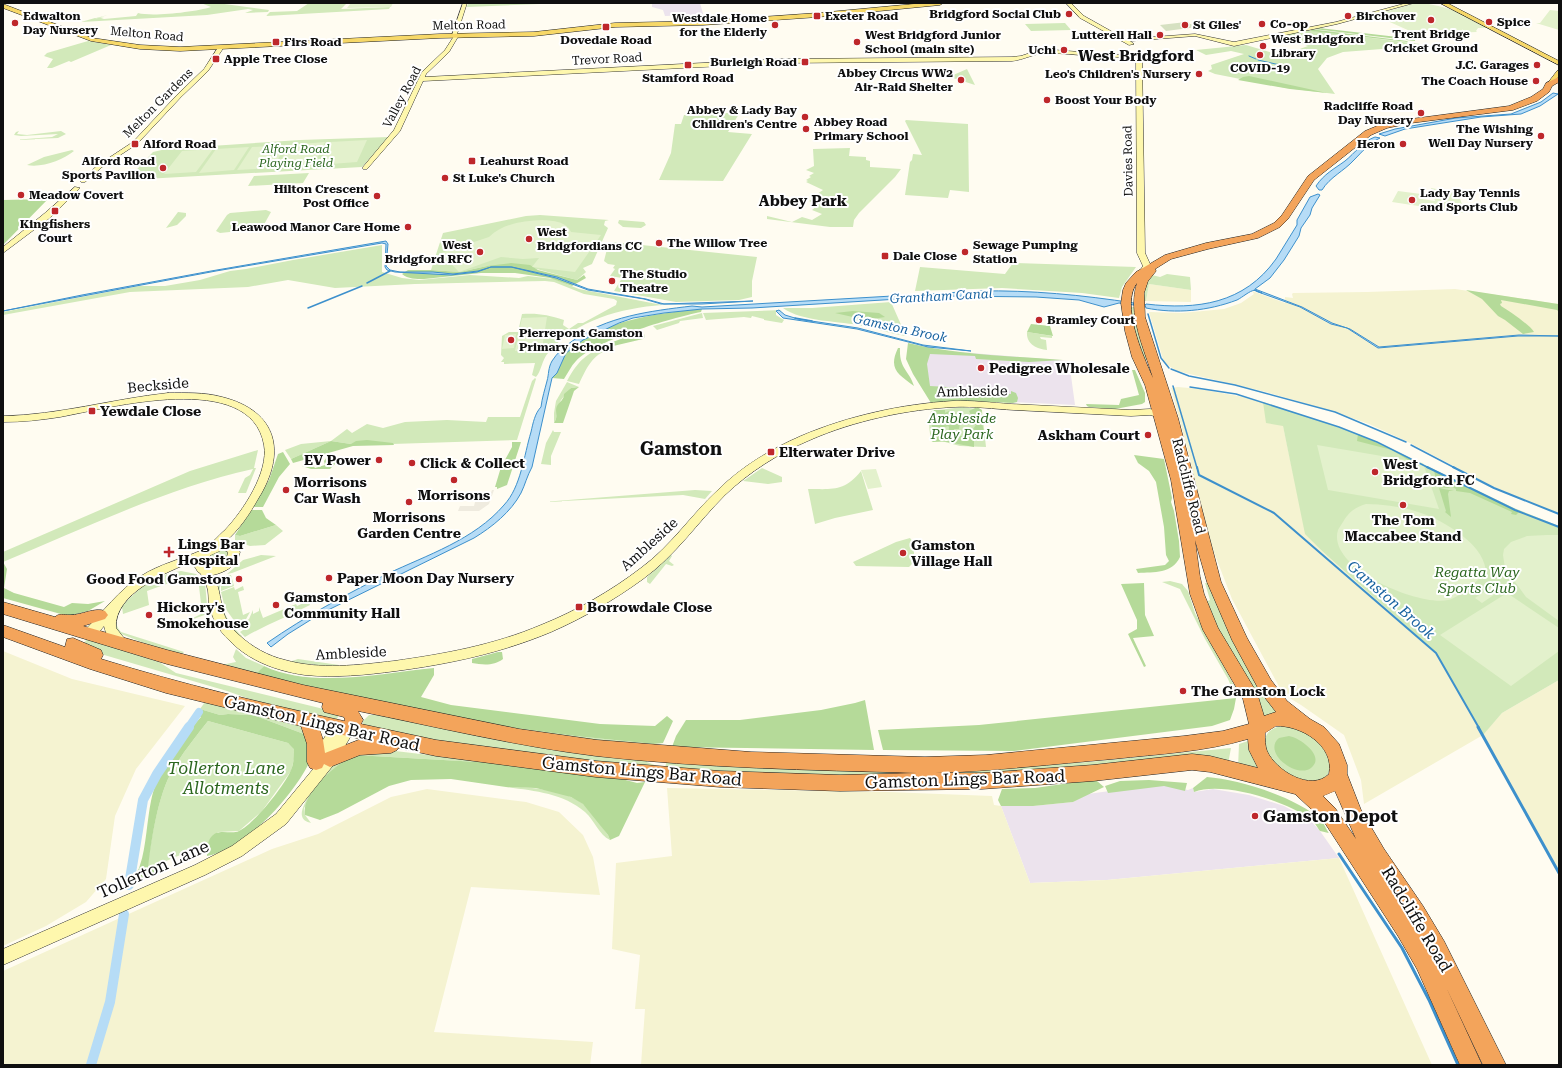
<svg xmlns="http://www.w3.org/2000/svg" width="1562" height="1068" font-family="'Roboto Serif',serif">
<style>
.industrial{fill:#ece3ed}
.farmland{fill:#f5f3d1}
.green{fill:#d2e9ba}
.forest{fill:#b5da99}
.cemetery{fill:#d6e1c1}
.pitch{fill:#e3f1cc}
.plaza{fill:#efebdf}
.water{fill:#b6dcf6;stroke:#3d90cc}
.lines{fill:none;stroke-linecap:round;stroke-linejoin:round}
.stream-far3{stroke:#3d90cc;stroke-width:1}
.stream-far2{stroke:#3d90cc;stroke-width:1.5}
.stream-far1{stroke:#3d90cc;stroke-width:2}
.stream{stroke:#3d90cc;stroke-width:3}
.canal-far1{stroke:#b6dcf6;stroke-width:8}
.canal{stroke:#b6dcf6;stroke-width:10}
.secondary-casing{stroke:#313131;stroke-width:1}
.primary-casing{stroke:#202020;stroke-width:1}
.highway-casing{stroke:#202020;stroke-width:1}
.secondary{fill:#fef7ad;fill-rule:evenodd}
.primary{fill:#f7d868;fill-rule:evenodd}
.highway{fill:#f3a45b;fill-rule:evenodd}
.poi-dot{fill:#be272b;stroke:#fff;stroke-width:1.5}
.labels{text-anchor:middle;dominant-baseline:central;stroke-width:4;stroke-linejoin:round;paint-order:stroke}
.far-poi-label{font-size:12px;font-weight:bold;fill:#0f0f0f;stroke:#fff;text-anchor:start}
.far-street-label{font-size:12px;fill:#0f0f0f;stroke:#fff}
.far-park-label{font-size:12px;font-style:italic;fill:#2c671f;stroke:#fff}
.far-water-label{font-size:13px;font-style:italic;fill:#1862a0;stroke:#fff}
.poi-label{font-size:14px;font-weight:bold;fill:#0f0f0f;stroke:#fff;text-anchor:start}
.street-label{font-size:14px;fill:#0f0f0f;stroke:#fff}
.park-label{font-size:14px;font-style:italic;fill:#2c671f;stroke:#fff}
.far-district-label{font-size:15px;font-weight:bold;fill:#0f0f0f;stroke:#fff}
.water-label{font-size:15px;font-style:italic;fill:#1862a0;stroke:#fff}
.near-street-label{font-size:17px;fill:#0f0f0f;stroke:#fff}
.near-park-label{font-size:17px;font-style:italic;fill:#2c671f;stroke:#fff}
.near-poi-label{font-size:17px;font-weight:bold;fill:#0f0f0f;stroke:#fff;text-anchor:start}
.district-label{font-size:18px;font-weight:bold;fill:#0f0f0f;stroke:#fff}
</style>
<rect width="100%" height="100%" fill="#fffcf1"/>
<path class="industrial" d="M652,3H700L704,17L695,18L690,15L665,16L663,10L652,7Z
M922,349L1069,361L1075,405L972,400L932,401Z
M1160,784L1188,790L1193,788L1194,792L1213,789L1249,795L1284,806L1310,820L1320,831L1339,858L1107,880L1030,883L1001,806H1033L1073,802L1088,794Z"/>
<path class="farmland" d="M1149,284L1191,290V302L1146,301Z
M1455,289L1559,304V513L1532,504L1484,482L1406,441L1369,424L1332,411L1266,392L1177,371L1166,364L1163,359L1149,312L1182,313L1224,309L1241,303L1254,294L1252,291L1285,303V297L1293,298L1292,294L1293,293L1367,292Z
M1178,387L1200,389L1243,397L1279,407L1306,534L1322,551L1436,653L1483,734L1502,713L1559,680V872L1483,735L1364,804L1361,780L1344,735L1301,705L1283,694L1232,599L1210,542L1188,451L1171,388Z
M3,651L72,679L185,706L136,769L115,816L106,879L86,902L46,926L3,946Z
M667,788L888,792L992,796L994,805L1001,806L1030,883L1107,880L1339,858L1432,1065H641L645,1009H635L640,955L612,949L616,863L672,856Z
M427,789L526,802L559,812L583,835L593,857L600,895L471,887L434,1032L593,1042L590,1065H3V971L272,849L318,834L391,797Z"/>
<path class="green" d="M201,3H217L269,10L268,12L245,13L253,10L248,9L207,15L81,22L95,18L99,19L96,18L108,15L98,18L104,17L101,18L104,19L136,16L138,13C152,17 195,12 211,7Z
M309,3H347L341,9L390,7L389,9L266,16L270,12L297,11Z
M468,3H565L467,7Z
M1065,23L1071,30L1031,31L1025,24Z
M1306,30L1420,44L1421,46L1343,52L1327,58L1318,69L1335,94L1286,88L1215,74L1208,71L1212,69L1211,65L1244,54L1231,51L1206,55L1196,50L1246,45L1286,57L1291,56L1286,54L1308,46L1280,36Z
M88,41L111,45L71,62L69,61L52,68H47L53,59L44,56L47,53Z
M967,69L975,85L950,77L951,76Z
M727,113H743L739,114L728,132L752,134L723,181L659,180L671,153L675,124H681L684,115Z
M906,120L968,124L969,192L950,190L948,198L905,195L910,162L912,160L913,154L922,155L905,121Z
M19,131L17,134L27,135L61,131L66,134L58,138L13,140L52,137L58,134L21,136L14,135L16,132Z
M389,137L362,167L127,180L153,152L166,149L300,140Z
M850,148L849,156L866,157V160L870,161V167L901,169L895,177L859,213L854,220L853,227H830L767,219V216L792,222L802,217L812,220L822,214L812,210L818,205L809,201L819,195L817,194L823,190L806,182L808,181L806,180L811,177L809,176L814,173L806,170L814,166L813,149Z
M72,150L74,151C63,160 42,168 27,165L44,157Z
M309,173L303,183L248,186L254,176Z
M266,210L271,212L262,228L259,229L220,233L216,231L227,215L230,213Z
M178,212L186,213V216L177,225L166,228Z
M540,215L609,220L605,221L604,225L608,228L592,264L583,268L586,272L577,280L533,268L487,266L460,272L431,270L443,233L526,216Z
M619,220L644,222L646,225L641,228L623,227L618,223Z
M613,242L757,257L752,281V297L739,300L676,302L614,291L622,278L610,276L615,269L613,268L615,265L608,264L604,261L607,249Z
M382,245V272L402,278L419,280L470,275L519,278L528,276L554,279L579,289L662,305C621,308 576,320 548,353C542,360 541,372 536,377L532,375L535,363L504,364V362H501L504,358L501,355L502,336L509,332H518L522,314C539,313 548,315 564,320L563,325L569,329L578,323H583L616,305L617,301L614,299L584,294L554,282L545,281L415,284L335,288L288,280L248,287L130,292L3,315V312L139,286H165L200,280L230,271L246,269L293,260Z
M1013,263L1136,267L1122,287L1119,298L1082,293L1002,288L915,291L920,267L1005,274Z
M1167,274L1190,277L1191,290L1149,284L1146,301H1143L1146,286L1152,275L1160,277Z
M891,302L906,336C891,334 878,329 864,326C840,321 802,322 783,308H812Z
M1130,307H1134L1147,360L1143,361L1135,341Z
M782,310L776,312V315L784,320L782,323L764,320V319L752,316L751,318L744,317L706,320L703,313Z
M702,313L703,318L680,321L679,323L657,330L653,326Z
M1027,332L1052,336V338L1040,337L1041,339L1046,340L1047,350C1037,349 1026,344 1027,332Z
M607,344L610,349C592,355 587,367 579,384L567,381C579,359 586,355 607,344Z
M535,378L536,379L517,440L392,444H351L331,441L291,459L285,450L301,444L331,441L347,429L352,433L367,424L383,428L405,422L447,420L486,422L488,417H520L532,381Z
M567,382L579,387L571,388C560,401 557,403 556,419L554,423V413L556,401Z
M1263,402L1341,428L1375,441L1514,508L1559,526V680L1502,713L1483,735L1436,653L1322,551L1305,534L1283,426L1266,423Z
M963,407L982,410L986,447L960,446L945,442H932C929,432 928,421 931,411Z
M553,430L554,432H561L551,456V465L541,464L546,443Z
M258,450L254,468H256L246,493H238L245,478L250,475L253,469C167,488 85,528 3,562V552L190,471Z
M762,468L782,477V482L768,484L743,481Z
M861,471L873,510L835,518L815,524L808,489C832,489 844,492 861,471Z
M695,490L712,491L705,499L683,495L543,502Z
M276,525L283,531L265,545L250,546L235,541V535L240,536Z
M910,538L913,542C914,550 916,562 909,567L856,566L853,562L896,542Z
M223,549L230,552L223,565L206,567V555Z
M261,555L276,556L232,573L227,574L243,560Z
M671,555L672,556L669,561L674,565L672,566L666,564L650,584L647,582V577Z
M181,571L196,574L205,582L207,605L210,613L185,622L201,614L202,612L198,578L196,577L185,580L183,578L147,591L149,605L123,614L122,607C117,616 113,624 121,632L184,652L181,655L144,643L116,632V612C135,592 152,575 181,571Z
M226,575H231L234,586L221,591V583C215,602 228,623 242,636L240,637C226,623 210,597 221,578H223V581Z
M1170,581L1182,584L1188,591L1195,613L1234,685L1238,698H1236L1228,679L1205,639L1180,589L1162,582Z
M1205,583H1210L1280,714L1260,718L1205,602L1210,600Z
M243,586L244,590L238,592L243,615L250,612L245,621L238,626L225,608L221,592L234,587L235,590Z
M308,601L310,605C289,616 265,625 245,637L240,632L246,628L244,627L239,630L238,627L249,619L253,610V614L259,611V607L263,618L296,604L297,606Z
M87,639L159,662L176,673L340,713L337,719L332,722L258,702L227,691L94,652L84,643Z
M236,649L246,658L264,666L256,675L456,720L575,736L654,744L650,746L616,745L457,721L230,673L203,662L221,665L236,662L233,657Z
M298,659L339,665L334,667L313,666L314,664H309L308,666L289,662Z
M205,702L300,726L304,734L253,715L228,714L220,715L200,709Z
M369,715H377L648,756L647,762L657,766L656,770L524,755L363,728V721Z
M208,721L288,743L294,748V759L291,771L262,811L239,831L218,832L209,841L208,846L201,850L197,848L147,869C151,842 157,803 168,779C178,758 194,739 208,721Z
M1281,726C1294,726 1307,732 1317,740C1324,746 1330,758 1330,767C1328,785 1309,783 1296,778C1293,777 1288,776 1285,774C1269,762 1251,733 1281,726Z
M1248,741L1252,756L1263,772L1238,768L1239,744Z
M370,748L496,763L355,755L304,808L305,815L311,823C308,822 303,821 302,816C299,807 322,772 330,766C342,759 357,754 370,748Z
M1231,748L1228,764L895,778L665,770L666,763L657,759L995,768L1089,762Z
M506,787C530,787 562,789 582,803C591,809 601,826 608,835L610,840C599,835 595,821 585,812C563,793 534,791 506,787Z"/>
<path class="forest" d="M1319,28L1415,39V41L1314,29Z
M1310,29L1407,41L1408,42L1311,31Z
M1249,76L1327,93L1290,89L1238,80L1243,77Z
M48,199L4,244H3V200Z
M511,263L530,265L538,270L577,280L584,275L586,278L572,286L550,278L515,273H481L424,279C416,279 408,279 402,274L408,270H431L460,272L487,266Z
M1466,290L1558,304L1559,312L1557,310L1501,300L1502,303L1500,304L1501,306C1509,311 1530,325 1534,332L1523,334L1505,320L1498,316L1482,299Z
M702,309L701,312C671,318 596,340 576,361C571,366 568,373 564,379L552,378C558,369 561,359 567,351C573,345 582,340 590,336C625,317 662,313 702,309Z
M853,311L879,313L885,317L866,320L835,313Z
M1031,324L1050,326L1053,336L1027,332Z
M643,331L645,337L643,339L609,347L607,344Z
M908,343C958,355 1012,356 1063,360L1029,362L976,359L975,356L930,354L927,364L930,386L983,389V392L1011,394V391L1016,393L1018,398L1017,402L1013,403L965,401L931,403L913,374L906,359Z
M898,348H900C899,369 909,370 914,386C898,374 888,369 898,348Z
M1132,370H1135L1145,393V402L1142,404L1115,409L1089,407L1087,406L1086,404L1119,405L1121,399L1139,395Z
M579,387L574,391L563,423H554L556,419C557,414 555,411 557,406C560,401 564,400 564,394L571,388Z
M977,407L982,410L980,421L982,423L986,441L983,437L975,435L973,429L976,425L968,422L964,417L971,415L969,411Z
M934,410H945V413L949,411L955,413L960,423L959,429H954L955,436H972L974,441V447L942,441L933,442L930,433L946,431V436L948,437L949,427L948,426L940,429H933L930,420Z
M1358,434L1417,462L1408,460L1392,450L1357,441Z
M367,440L393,443L394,445L353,446L293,463L291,459L331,441L351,444L356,441Z
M512,442H521L507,485L497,489V487H495L501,467L512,447Z
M283,452L290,464L279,477L263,507H253L269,480L278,454Z
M1134,455L1164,459L1172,498L1171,502L1174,511L1179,541L1180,557C1172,574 1154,572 1138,573L1136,569L1165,565L1169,561L1166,555L1164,527L1156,482L1149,471L1138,463Z
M335,456L338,457V461L330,469H311L302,466L311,463L315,468L325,465L324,461L327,457Z
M1434,471L1519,512L1516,515L1511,514L1512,512L1470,493L1456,491V489L1451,486L1449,488L1438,487Z
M1439,488L1454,491H1449L1448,494L1451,517L1445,512L1446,511Z
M251,510H262L266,518L276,525L240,536L235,535Z
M3,562L7,569L4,588L14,593L64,607L72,603L88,604L105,601L88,611L68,616L3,598Z
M1144,583L1145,615L1154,636L1133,638L1146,666L1144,667L1128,634L1137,629V620L1121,584Z
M498,652H502L503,659C494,666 483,665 472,663V659Z
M264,666C312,689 382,673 434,668V675L421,697L451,705L600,724L655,726L667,716L673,721L663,743L654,744L575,736L494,725L255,675Z
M1236,698L1234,709L1230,720L1212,726L1014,751L883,750L878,730L979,725Z
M865,700L874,750L672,747L676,736L686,720H740L821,710L855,703Z
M200,709L220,715L228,714L253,715L304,734L313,754C300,789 246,850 207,856C207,849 207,841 212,836C219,828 231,835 239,831C254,824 285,785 291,770C294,763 294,756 294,749L288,743L208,721C194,739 178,758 168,779C157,803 151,842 148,868L161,864L158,872L134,883L133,879C135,875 139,870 140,865C146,848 147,820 151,801C157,770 180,740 201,717L196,715Z
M1289,736C1300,738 1326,756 1311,768C1296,779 1262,752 1279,738Z
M355,755L496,763L618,778L637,783L645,782L619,836L610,840L608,835L583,804L571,797L536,788L506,787L451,779L411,780L389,786L338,813L320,820L305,815C301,793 337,763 355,755Z
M1207,777C1239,779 1298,798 1321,820C1324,823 1326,829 1329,833L1320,831C1317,827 1314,821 1310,819C1286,801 1223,781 1194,792L1193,788Z
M1149,780L1187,783L1185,791L1164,786L1108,793L1105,786L1120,781Z
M1084,781H1097L1104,787L1073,802L1033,806H1001L998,800L1002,789L1035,788Z"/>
<path class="cemetery" d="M1186,22L1197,27L1166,31L1160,25Z"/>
<path class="pitch" d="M393,3L391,7L347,8L350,4Z
M1416,3C1436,3 1472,14 1487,28H1478L1476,31L1477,32L1449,33L1447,34L1419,30L1410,31L1374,15Z
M1550,10L1559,11V30L1536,23H1540Z
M367,140L357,162L318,165L330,142Z
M325,142L314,165L277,168L289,145Z
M286,145L273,168L237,170L252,147Z
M249,147L234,170L199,173L216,149Z
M213,149L196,172L164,174L182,151Z
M1431,188L1458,193L1465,213L1392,202L1398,191L1421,194L1422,199L1435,201Z
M543,220C553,221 566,221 571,232L601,235L575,272L532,267L539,258L523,259L501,257L459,272L441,253L489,237C504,223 523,221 543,220Z
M547,317L542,349L515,351L522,318Z
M516,334L514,348L502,349L505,335Z
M1317,445L1423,463L1439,509L1328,490Z
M876,469L882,487L868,489L861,470Z
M1366,504C1402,505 1431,512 1460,534C1473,544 1483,554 1486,570C1481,579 1459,598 1448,600C1419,607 1326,568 1338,530C1339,528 1341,525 1343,522C1349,512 1354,508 1366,504Z
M1547,535H1559V621L1526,597L1505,568L1503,555L1504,549L1511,542L1527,536Z
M1494,585L1501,590L1482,603L1475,598Z
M1507,593L1559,628V651L1511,686L1440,635Z"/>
<path class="plaza" d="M492,490H494L489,504L479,511H458L460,506H474L475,502H484L488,500Z"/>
<path class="water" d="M1553,93L1558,94L1540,106L1521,114L1481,117L1405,129L1385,136L1379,134L1395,129L1456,118L1511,114L1541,102Z
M1375,137L1380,138C1369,143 1362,152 1354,160C1344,171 1330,177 1322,190H1319L1316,186C1324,174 1334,169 1345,161C1355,153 1363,141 1375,137Z
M1318,194L1320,195L1312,208L1310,215L1301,228L1299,236L1284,260L1270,278L1255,289L1302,307L1332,323L1350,329L1379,347L1519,335L1559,336H1518L1378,348L1347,328L1331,324L1300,307L1258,292L1254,290L1262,293L1255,290C1249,291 1243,297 1237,300C1208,311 1176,314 1146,308L1145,305L1146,304C1197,310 1244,304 1276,259C1283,248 1290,236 1297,225V220L1310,197Z
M386,241L388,244L386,266L390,270L400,272H433L453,274L478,271L491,267H512L557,277L588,289L646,299L664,304L753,301L702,304H661L644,299L588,290L556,278L511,267H491L477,272L451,275L395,272L387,270L385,267L386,244L382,243L216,271L3,311L82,295L211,271Z
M979,291C1031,290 1082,295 1134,303V305L1119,303L1104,307L1079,300L1036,297L948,296L752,308L702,309L664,313L633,318L619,323L583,340L566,353L557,373L552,378L532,467C527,476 525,485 521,493C511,512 492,527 474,538L320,614L288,634L271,647L267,643C306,616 345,595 387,574C427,555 474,540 504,505C521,487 524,455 531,432C533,423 535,413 541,407C542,398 545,389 547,381C549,374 548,368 552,361C557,353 564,347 571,342C606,316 651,311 692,306L702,307Z
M779,310L785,315L798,319L858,328L923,345L971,351L928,347L857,329L783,318L776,311Z"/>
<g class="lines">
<path class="stream-far3" d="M1249,56L1256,59
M1258,60L1280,65"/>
<path class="stream-far2" d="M367,283L390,271
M308,308L362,286
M1148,314L1161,358L1169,368
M795,318L812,321
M1171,369L1189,376L1235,385L1335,412L1406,442
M1173,386L1197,468
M1190,387L1236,394L1339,427L1377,442L1429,468
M1411,445L1455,468"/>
<path class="stream-far1" d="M1197,467L1199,475L1274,513L1436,653L1479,728
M1427,467L1515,510L1559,527
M1453,467L1494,488L1559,514"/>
<path class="stream" d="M1478,727L1559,873
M1339,854L1402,948L1429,1000L1458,1065"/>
<path class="canal-far1" d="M188,728L199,712"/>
<path class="canal" d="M129,885L143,800L157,774L189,727
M91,1065L110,1002L124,914"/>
<defs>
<path id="secondary" d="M463,3H467L457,34L459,35L449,52L426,74L425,77L782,59L1012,57L1021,56L1042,49L1118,55L1149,52V54L1142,55L1145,253L1151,266L1146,274H1143L1139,272L1143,266L1137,253L1136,56C1106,60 1076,53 1045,53C1036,53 1023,60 1012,61L782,63L423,81L400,131L367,169H363V167L394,130L422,72L445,50L454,36L452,35Z
M1066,3H1071L1084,16L1125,39L1195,34L1234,42L1336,22L1407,3H1414L1337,24L1234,46L1195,36L1130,41L1134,44L1129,45L1080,18Z
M219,46L224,47L208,71L181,97L137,144L102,167L85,182H81V180L98,165L133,142L177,95L204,69Z
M75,187L80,188L51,217L3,253V247L45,213Z
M168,393C186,393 204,392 222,397C278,411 287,453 258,499C249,515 239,530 225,542L234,544L240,552C237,566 226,572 213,575C225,597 216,615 239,635C252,647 268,656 285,660C320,670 359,665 394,661C444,654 494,645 541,625C576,611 611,591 641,568C671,546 691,515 718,490C741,467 771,449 801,436C848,416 902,404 953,401C972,400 992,403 1011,404C1051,406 1091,408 1131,410L1150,409L1169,414L1171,416L1166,419L1150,415L1131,416C1092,414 1053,412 1014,410C994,409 974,406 955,407C908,409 853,421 810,440C779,453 749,472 725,495C697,523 676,555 643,579C614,600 583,618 551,632C501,653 449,664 396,671C366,675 335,678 305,675C277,671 249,661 229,640C219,631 211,617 209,603C208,598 209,592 207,587C206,582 203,577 200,573L198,572L193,564L194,561C167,572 114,593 116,628L128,643L126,647L122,648C113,645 106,636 104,626C99,632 94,640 85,638L83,634L85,630C103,612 119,590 141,576C160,564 182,559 202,550C210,546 218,536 225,530C243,511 269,472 264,445C251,369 109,408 60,417C41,420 22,422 3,422V416C59,415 112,399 168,393ZM222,550L227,551L228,553C226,564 216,567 206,566V560L211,555Z
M339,721L344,724L348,723L353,725L355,729L335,763L286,824L242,856L205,875L3,965V949L195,865L232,846L276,814L314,768L311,766L309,762L311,758L334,723Z"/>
<path id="primary" d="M925,3H943L940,5L818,17L703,25L615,27L534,36L440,38L180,51L140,49L91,41L3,8V4L92,38L140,45L180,47L440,34L534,32L615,23L703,21L818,13Z
M1440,3H1447L1559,61V65Z
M1559,70V76L1551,86H1547V84L1557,71Z"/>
<path id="highway" d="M1559,77V82L1552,86L1549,92L1537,101L1513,110L1411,123L1387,128L1371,135L1314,180L1288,219L1280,227L1258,238L1208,249L1171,259L1155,269L1156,271L1148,281L1144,293L1145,317L1178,418L1221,582L1247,638L1271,680L1287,701L1310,719L1324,727L1339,744L1347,765V774L1361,810L1384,849L1423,906L1444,941L1506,1065H1483L1446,987L1482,1065H1460L1417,969L1398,936L1323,820L1295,794L1291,793L1210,772L1192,770L1093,781L982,789L840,791L720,787L596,777L436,756L398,748L397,750L391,753L360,755L330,767L324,764L322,768L316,770L310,768L307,762V744L301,726L166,693L90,669L3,637V625L65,647L67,639L73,638L101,650L103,655L101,659C181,684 262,703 344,721L345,720L344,717L324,712L322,707L323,703L167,664L3,614V602L55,617C59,613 64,615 70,615C82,615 95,607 105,611L108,615L105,619L83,626L167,650L303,685L519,729L597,740L751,752L925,757L986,755L1184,736L1223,731L1249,724L1243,699L1203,630L1190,594L1171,480L1145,385L1132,357L1125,331L1121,303L1123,290L1126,283L1136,272L1165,255L1206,243L1252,234L1274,223L1282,215L1308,176L1365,131L1382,124L1411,119L1509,106L1531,97L1543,89L1546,83ZM1137,283C1127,314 1144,348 1153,378C1143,356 1120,304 1137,283ZM1195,540L1207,582L1232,640L1259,690L1276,712L1264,716L1257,693L1218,628L1204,594L1200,577ZM358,711C437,727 516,746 596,756C703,768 810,770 917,773L840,775L720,771L596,761L436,740L361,724L363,720ZM1276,726C1300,725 1335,745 1329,774C1311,792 1276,771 1267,751C1265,746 1265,739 1265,733ZM320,730L361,739L325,753L323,740ZM1248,739L1249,750L1258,768L1210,756L1192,754L1093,765L982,773H935C994,771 1054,764 1113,759C1159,754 1204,752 1248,739ZM1335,791L1356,839L1335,808L1323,796Z"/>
</defs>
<use href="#secondary" class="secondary-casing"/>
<use href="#primary" class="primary-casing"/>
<use href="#highway" class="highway-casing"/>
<use href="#secondary" class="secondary"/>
<use href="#primary" class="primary"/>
<use href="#highway" class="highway"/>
</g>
<g class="poi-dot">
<circle cx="1069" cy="14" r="4"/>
<rect x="813" y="12" width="8" height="8" rx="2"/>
<circle cx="1348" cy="16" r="4"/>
<circle cx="1431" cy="20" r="4"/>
<circle cx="1489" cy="22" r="4"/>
<circle cx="15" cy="23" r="4"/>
<circle cx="1262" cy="24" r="4"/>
<circle cx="775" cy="25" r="4"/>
<circle cx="1185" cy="25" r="4"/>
<rect x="602" y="23" width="8" height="8" rx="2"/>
<circle cx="1160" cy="35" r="4"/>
<rect x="272" y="38" width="8" height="8" rx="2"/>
<circle cx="857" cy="42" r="4"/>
<circle cx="1263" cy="46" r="4"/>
<circle cx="1064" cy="50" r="4"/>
<circle cx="1260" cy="55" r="4"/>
<rect x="212" y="55" width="8" height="8" rx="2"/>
<rect x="801" y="58" width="8" height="8" rx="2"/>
<rect x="684" y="61" width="8" height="8" rx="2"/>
<circle cx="1537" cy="65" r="4"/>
<circle cx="1199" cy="74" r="4"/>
<circle cx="961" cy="80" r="4"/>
<circle cx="1536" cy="81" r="4"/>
<circle cx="1047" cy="100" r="4"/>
<circle cx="1421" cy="113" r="4"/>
<circle cx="805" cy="117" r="4"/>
<circle cx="806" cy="129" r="4"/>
<circle cx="1541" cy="136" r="4"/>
<rect x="131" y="140" width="8" height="8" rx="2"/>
<circle cx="1403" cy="144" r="4"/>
<rect x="468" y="157" width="8" height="8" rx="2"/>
<circle cx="163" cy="168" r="4"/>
<circle cx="445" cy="178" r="4"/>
<circle cx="21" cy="195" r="4"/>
<circle cx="377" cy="196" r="4"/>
<circle cx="1412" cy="200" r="4"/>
<rect x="51" y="207" width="8" height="8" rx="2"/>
<circle cx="408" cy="227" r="4"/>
<circle cx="529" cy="239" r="4"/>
<circle cx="659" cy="243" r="4"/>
<circle cx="480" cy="252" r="4"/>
<circle cx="965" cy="252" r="4"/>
<rect x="881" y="252" width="8" height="8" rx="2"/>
<circle cx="612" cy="281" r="4"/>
<circle cx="1039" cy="320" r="4"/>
<circle cx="511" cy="340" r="4"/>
<circle cx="981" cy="368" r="4"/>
<rect x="88" y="407" width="8" height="8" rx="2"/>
<circle cx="1148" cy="435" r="4"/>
<rect x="767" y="448" width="8" height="8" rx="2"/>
<circle cx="379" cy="460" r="4"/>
<circle cx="412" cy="463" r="4"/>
<circle cx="1375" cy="472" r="4"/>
<circle cx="454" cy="480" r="4"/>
<circle cx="286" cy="490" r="4"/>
<circle cx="409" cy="502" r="4"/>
<circle cx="1403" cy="505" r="4"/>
<path d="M167 546h4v4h4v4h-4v4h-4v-4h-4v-4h4z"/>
<circle cx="903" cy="553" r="4"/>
<circle cx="329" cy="578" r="4"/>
<circle cx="239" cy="579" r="4"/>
<circle cx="276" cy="605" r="4"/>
<rect x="575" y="603" width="8" height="8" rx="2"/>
<circle cx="149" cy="615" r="4"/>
<circle cx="1183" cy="691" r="4"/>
<circle cx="1255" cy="816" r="4"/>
</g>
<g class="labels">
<g class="far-poi-label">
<text x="1061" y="14" text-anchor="end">Bridgford Social Club</text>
<text x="23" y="16">Edwalton<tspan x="23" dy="14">Day Nursery</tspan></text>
<text x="825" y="16">Exeter Road</text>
<text x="1356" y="16">Birchover</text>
<text x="767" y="18" text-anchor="end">Westdale Home<tspan x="767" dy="14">for the Elderly</tspan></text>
<text x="1497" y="22">Spice</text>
<text x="1270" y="24">Co-op</text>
<text x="1193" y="25">St Giles'</text>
<text x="1431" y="34" text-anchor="middle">Trent Bridge<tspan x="1431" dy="14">Cricket Ground</tspan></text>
<text x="865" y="35">West Bridgford Junior<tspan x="865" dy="14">School (main site)</tspan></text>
<text x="1152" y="35" text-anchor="end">Lutterell Hall</text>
<text x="1271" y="39">West Bridgford<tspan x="1271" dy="14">Library</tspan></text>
<text x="606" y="40" text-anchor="middle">Dovedale Road</text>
<text x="284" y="42">Firs Road</text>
<text x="1056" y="50" text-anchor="end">Uchi</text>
<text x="224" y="59">Apple Tree Close</text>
<text x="797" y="62" text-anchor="end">Burleigh Road</text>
<text x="1529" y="65" text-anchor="end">J.C. Garages</text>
<text x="1260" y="68" text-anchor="middle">COVID-19</text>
<text x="953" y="73" text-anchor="end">Abbey Circus WW2<tspan x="953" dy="14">Air-Raid Shelter</tspan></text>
<text x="1191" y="74" text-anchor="end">Leo's Children's Nursery</text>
<text x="688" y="78" text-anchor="middle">Stamford Road</text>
<text x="1528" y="81" text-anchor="end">The Coach House</text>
<text x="1055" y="100">Boost Your Body</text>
<text x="1413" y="106" text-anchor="end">Radcliffe Road<tspan x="1413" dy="14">Day Nursery</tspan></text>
<text x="797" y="110" text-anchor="end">Abbey &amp; Lady Bay<tspan x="797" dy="14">Children's Centre</tspan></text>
<text x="814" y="122">Abbey Road<tspan x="814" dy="14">Primary School</tspan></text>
<text x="1533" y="129" text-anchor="end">The Wishing<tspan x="1533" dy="14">Well Day Nursery</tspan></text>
<text x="143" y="144">Alford Road</text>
<text x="1395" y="144" text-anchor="end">Heron</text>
<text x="155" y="161" text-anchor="end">Alford Road<tspan x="155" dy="14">Sports Pavilion</tspan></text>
<text x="480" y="161">Leahurst Road</text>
<text x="453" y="178">St Luke's Church</text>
<text x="369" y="189" text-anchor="end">Hilton Crescent<tspan x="369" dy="14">Post Office</tspan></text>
<text x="1420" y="193">Lady Bay Tennis<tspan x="1420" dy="14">and Sports Club</tspan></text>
<text x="29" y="195">Meadow Covert</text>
<text x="55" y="224" text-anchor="middle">Kingfishers<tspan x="55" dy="14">Court</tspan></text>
<text x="400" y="227" text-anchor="end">Leawood Manor Care Home</text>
<text x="537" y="232">West<tspan x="537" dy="14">Bridgfordians CC</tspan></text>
<text x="667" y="243">The Willow Tree</text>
<text x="472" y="245" text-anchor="end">West<tspan x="472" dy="14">Bridgford RFC</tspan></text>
<text x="973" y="245">Sewage Pumping<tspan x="973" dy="14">Station</tspan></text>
<text x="893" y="256">Dale Close</text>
<text x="620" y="274">The Studio<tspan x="620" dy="14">Theatre</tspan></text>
<text x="1047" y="320">Bramley Court</text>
<text x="519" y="333">Pierrepont Gamston<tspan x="519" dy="14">Primary School</tspan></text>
</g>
<g class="far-street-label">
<text transform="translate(469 25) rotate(-1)">Melton Road</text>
<text transform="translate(147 34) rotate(5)">Melton Road</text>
<text transform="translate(607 59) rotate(-3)">Trevor Road</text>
<text transform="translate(402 97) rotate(-62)">Valley Road</text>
<text transform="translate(158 103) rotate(-45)">Melton Gardens</text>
<text transform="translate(1128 161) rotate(-91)">Davies Road</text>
</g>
<g class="far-park-label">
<text x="296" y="149">Alford Road<tspan x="296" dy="14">Playing Field</tspan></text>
</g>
<g class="far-water-label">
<text transform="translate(941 296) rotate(-3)">Grantham Canal</text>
<text transform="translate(900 328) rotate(12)">Gamston Brook</text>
</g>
<g class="poi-label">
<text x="989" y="368">Pedigree Wholesale</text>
<text x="100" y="411">Yewdale Close</text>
<text x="1140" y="435" text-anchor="end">Askham Court</text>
<text x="779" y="452">Elterwater Drive</text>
<text x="371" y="460" text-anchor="end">EV Power</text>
<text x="420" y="463">Click &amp; Collect</text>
<text x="1383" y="464">West<tspan x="1383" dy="16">Bridgford FC</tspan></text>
<text x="294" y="482">Morrisons<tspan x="294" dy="16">Car Wash</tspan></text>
<text x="454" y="495" text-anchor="middle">Morrisons</text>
<text x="409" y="517" text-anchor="middle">Morrisons<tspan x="409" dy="16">Garden Centre</tspan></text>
<text x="1403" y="520" text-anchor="middle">The Tom<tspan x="1403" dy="16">Maccabee Stand</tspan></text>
<text x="178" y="544">Lings Bar<tspan x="178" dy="16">Hospital</tspan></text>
<text x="911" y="545">Gamston<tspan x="911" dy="16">Village Hall</tspan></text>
<text x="337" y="578">Paper Moon Day Nursery</text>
<text x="231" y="579" text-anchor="end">Good Food Gamston</text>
<text x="284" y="597">Gamston<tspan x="284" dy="16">Community Hall</tspan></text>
<text x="157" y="607">Hickory's<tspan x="157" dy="16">Smokehouse</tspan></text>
<text x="587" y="607">Borrowdale Close</text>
<text x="1191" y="691">The Gamston Lock</text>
</g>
<g class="street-label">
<text transform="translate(158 385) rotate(-5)">Beckside</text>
<text transform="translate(972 391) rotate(-1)">Ambleside</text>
<text transform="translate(1189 486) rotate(76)">Radcliffe Road</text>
<text transform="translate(649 544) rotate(-42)">Ambleside</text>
<text transform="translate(351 653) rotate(-3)">Ambleside</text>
</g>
<g class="park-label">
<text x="962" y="418">Ambleside<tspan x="962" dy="16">Play Park</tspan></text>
<text x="1477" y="572">Regatta Way<tspan x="1477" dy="16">Sports Club</tspan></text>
</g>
<g class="far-district-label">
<text x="1136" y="56">West Bridgford</text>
<text x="803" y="201">Abbey Park</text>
</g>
<g class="water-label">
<text transform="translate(1391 600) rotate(41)">Gamston Brook</text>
</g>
<g class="near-street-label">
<text transform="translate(322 723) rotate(13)">Gamston Lings Bar Road</text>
<text transform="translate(642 771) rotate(5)">Gamston Lings Bar Road</text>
<text transform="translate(965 779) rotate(-2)">Gamston Lings Bar Road</text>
<text transform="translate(153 869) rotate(-24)">Tollerton Lane</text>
<text transform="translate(1417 919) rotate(59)">Radcliffe Road</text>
</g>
<g class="near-park-label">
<text x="226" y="768">Tollerton Lane<tspan x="226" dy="20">Allotments</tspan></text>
</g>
<g class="near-poi-label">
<text x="1263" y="816">Gamston Depot</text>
</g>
<g class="district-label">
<text x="681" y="448">Gamston</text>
</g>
</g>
<rect width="1562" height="1068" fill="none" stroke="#0f0f0f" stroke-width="8"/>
</svg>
